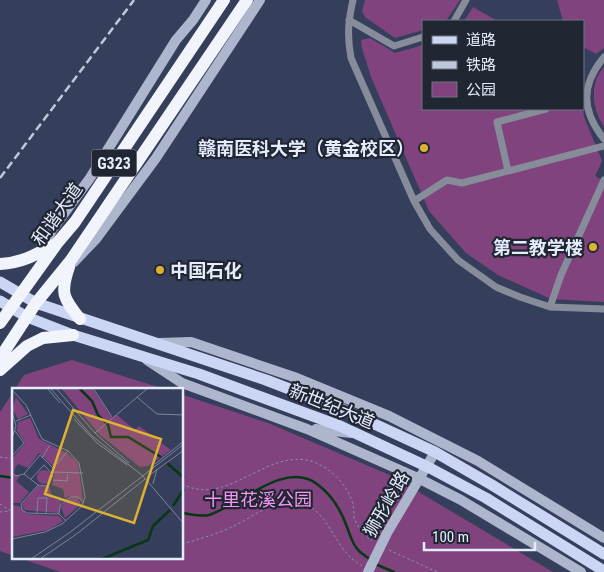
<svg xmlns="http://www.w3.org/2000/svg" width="604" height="572" font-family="'Roboto Condensed','Noto Sans SC',sans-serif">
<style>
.green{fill:#80437e}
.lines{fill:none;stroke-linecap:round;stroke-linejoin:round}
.stream{stroke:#073715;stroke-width:2.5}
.path{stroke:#8992a9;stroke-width:1;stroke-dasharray:2.5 2.5;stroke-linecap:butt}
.street{stroke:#868c9a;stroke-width:7}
.secondary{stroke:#adb6cd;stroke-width:10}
.primary{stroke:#cbd6f4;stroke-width:11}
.highway{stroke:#f1f4fb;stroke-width:12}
.rail{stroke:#bfc7db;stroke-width:2.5;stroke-dasharray:8 4;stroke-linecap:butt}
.poi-dot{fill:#ddb133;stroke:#212633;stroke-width:2}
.labels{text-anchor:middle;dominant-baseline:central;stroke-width:4.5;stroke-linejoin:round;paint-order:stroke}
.shield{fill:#212633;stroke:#aab1c1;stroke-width:1}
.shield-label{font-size:16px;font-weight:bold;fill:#e4ecfe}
.poi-label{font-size:18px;font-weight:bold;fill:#e4ecfe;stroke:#212633;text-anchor:end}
.street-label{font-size:18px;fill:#e4ecfe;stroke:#212633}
.park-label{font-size:18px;fill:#f596f1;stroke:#212633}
.inset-river{fill:none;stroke:#073715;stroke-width:2.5}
.inset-road{fill:none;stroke:#7b849c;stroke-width:1}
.view{fill:#ddb133;fill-opacity:0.15;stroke:#ddb133;stroke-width:2.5}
.inset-edge{fill:none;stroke:#e4ecfe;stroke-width:2.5}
</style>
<rect width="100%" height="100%" fill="#353f5b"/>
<path class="green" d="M365,0H460L446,21H423V30L395,38L365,17L362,11Z
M557,0H604V48L596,54L583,47V21H563Z
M473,7L494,19L495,21H464Z
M370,38L395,53L423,45V109H583L584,117L602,161L595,176L604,181V302L551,299L498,275L466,253L429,211L371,77L362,48L361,40Z
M604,67V127C592,109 589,83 604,67Z
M72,360L164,389H15L24,375Z
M14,391V556L0,551V412Z
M183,395L268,423L392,476L553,572H60L20,558H182Z"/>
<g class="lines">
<path class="stream" d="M0,476L14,478
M182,513C190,514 202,517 209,515C240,505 285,460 317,484C332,495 341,510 347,527C350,535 352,544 359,551C362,554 367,557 371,560
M375,564L394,572"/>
<path class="path" d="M0,457L14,459
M182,484C232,510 274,436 324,467C337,475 350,490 353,505C354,509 354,513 354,517C357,527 364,535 372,541
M0,504L14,513
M0,512L9,511
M182,544C200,539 217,534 234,526C256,515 286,490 312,508C329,520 335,542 350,557C353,560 358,563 362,566
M389,550L437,572"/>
<path class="street" d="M353,0C348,22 347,36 351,58L414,201L430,229L458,260L496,287L520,297L550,307L604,309
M349,20L394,46L423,37
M454,21L466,0
M604,57C581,85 581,110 604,139
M508,171L497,122L546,109
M414,201L447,180L462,183L604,146
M550,307L561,275L604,180"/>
<path class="secondary" d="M40,254L52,230L90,178L176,40L193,20L206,0
M74,262L96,239L156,158L260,0
M159,343L191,342L294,377L389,416L478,461L604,538
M147,360L182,383L307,429L418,478L461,500L581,572
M316,429L351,433
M368,572L387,533L435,452"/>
<path class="primary" d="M0,282L36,303L266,380L344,410L435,452L492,485L604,554
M0,301L27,317L73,335L199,374L340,426L428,467L486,498L604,571"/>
<path class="highway" d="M0,264C21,263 36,255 53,245
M69,267C60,293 63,298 80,319
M0,323L58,242L75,222L224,0
M0,358L36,303L71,260L247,0
M0,370L27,346L43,338L73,335"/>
<path class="rail" d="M0,178L134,0"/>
</g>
<g class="poi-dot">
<circle cx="424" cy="148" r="5"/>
<circle cx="593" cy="247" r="5"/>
<circle cx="160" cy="270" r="5"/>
</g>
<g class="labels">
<rect class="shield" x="91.5" y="149.5" width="45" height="27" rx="4"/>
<g class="shield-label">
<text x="114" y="163">G323</text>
</g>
<g class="poi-label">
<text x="414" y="148">赣南医科大学（黄金校区）</text>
<text x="583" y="247">第二教学楼</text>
<text x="170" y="270" text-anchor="start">中国石化</text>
</g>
<g class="street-label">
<text transform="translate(57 214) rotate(-54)">和谐大道</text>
<text transform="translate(332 406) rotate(22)">新世纪大道</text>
<text transform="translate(386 504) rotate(-60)">狮形岭路</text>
</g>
<g class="park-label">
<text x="258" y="499">十里花溪公园</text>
</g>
</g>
<g transform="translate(12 388)">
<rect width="171" height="171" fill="#353f5b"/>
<path d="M49,0H80L100,30L105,27L123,42L127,38L159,62L136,78L128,79L87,46ZM4,9L16,26L6,31L0,21ZM18,30L27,51L55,65L66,75L71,112L57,108L53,111L51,101L40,97L43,80L27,65L16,80L6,76L3,80L2,86L8,88L4,93L17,104L8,115H0V71L13,55L5,43L6,34ZM25 89a7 7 0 1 1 14 0a7 7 0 1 1-14 0ZM26,98H37L40,110L50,113L47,125L12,122L10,116ZM57,110H66L69,116L53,130L49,119ZM0,117L7,118L15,126L47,128L51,133L36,142L0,149Z" fill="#80437e"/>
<path class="inset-river" d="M67,0L80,13L86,27L96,37L99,49H116L149,69M155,75L172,90M161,118L172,101M90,171L136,152L141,138L158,122"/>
<path class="inset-road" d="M35,0L48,15M38,0L80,48L131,88L172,136M44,0L83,45L117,75M81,0L100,29M0,2L14,17L30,51L56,63L67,75L73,109L70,118L50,136L33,144L0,151M125,9L145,26L172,27M0,23L4,38L0,50M62,31L85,55L115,77M4,33L19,27M83,45L136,0M0,68L12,55L3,43M30,70L38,57M143,76L172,53M40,84L71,85M0,85L4,88L12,86L26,97L36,98L41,87L32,77M12,86L28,67L41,80L56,63M135,89L172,62M19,91L32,77M41,92L55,93L56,86M141,96L145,81M26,97L9,116L10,122L15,125L47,126M25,125L26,110H35L34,126M54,133L47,126L48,118L58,109H66L72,115M19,171L57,145L172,56M28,171L66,145L133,91"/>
<path class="view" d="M61,22L149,51L122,135L33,106Z"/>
<rect width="171" height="171" class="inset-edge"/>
</g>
<rect x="422" y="20" width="162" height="90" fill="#212633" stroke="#6f7584"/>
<rect x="432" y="36" width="25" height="8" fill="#cbd6f4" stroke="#6f7584"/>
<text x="466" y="45" font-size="15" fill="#e4ecfe">道路</text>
<rect x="432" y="61" width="25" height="8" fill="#bfc7db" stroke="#6f7584"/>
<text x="466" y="70" font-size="15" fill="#e4ecfe">铁路</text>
<rect x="432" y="82" width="25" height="15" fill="#80437e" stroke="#6f7584"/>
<text x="466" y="95" font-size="15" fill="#e4ecfe">公园</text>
<path d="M424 542v8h111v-8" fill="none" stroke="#e4ecfe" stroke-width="2.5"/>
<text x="432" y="542" font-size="15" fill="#e4ecfe" stroke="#212633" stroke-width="4" paint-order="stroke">100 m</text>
</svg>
